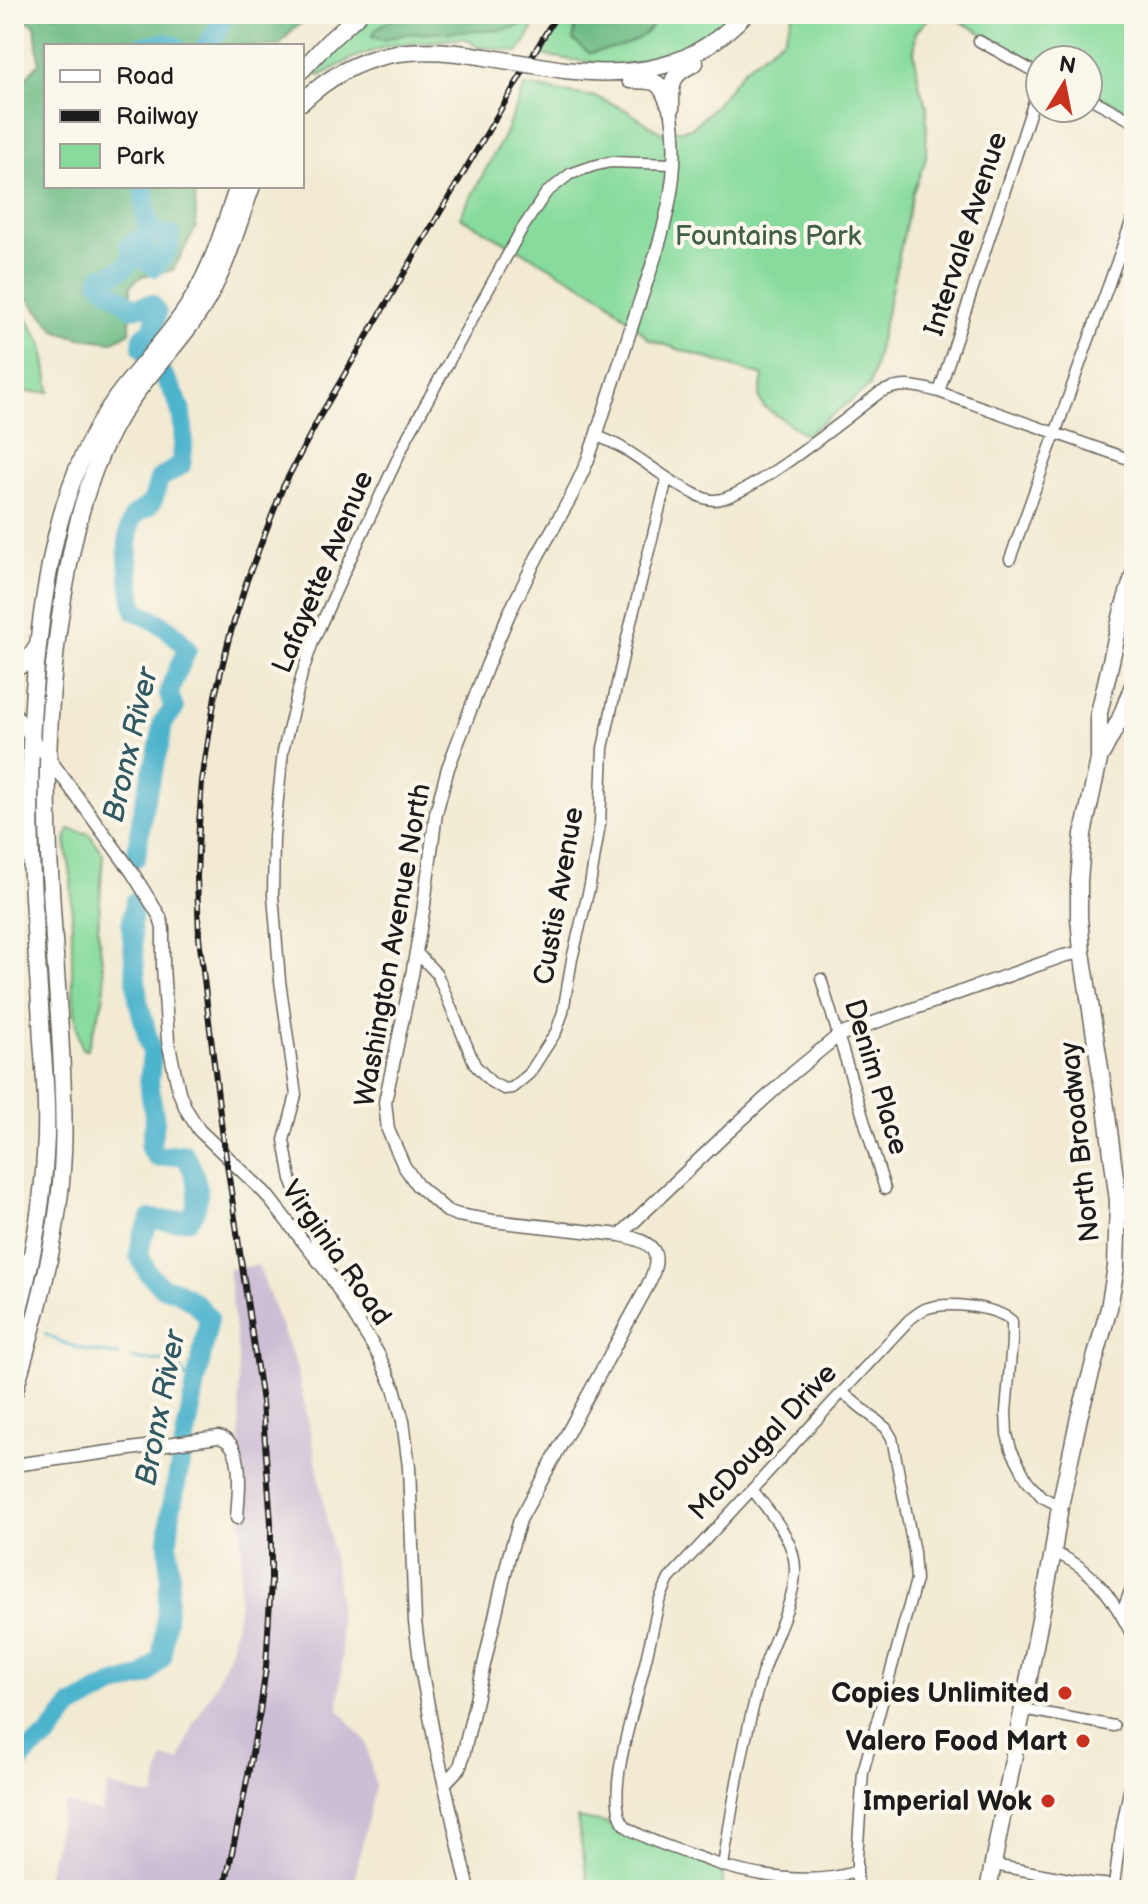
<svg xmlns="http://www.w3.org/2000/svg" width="1148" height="1904" font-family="'Balsamiq Sans',sans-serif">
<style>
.industrial{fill:#ccbed4}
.green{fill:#87db9d;stroke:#527c5c;stroke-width:2}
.forest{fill:#6dbb84;stroke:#446c50;stroke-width:2}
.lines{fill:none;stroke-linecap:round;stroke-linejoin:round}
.stream{stroke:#4eb4cd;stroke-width:3}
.river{stroke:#4eb4cd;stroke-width:20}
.minor-casing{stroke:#67645c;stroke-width:13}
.tertiary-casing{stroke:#67645c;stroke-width:15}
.primary-casing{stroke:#67645c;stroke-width:19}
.trunk-casing{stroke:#67645c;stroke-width:19}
.minor{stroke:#fff;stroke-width:10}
.tertiary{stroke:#fff;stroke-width:12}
.primary{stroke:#fff;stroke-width:16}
.trunk{stroke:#fff;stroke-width:16}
.rail-casing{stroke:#1c1c1c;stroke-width:6}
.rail{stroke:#fbf7ec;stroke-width:3;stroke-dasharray:9;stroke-linecap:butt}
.trunk-bridge-casing{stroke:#67645c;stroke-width:19;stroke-linecap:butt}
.trunk-bridge{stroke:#fff;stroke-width:16}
.poi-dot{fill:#c8321e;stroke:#fbf7ec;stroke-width:3}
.labels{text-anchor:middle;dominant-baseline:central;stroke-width:8;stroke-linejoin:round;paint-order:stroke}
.street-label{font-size:28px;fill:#1c1c1c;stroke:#fbf7ec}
.park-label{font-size:28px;fill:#415f49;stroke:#fbf7ec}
.poi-label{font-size:28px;font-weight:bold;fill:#1c1c1c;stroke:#fbf7ec;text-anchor:end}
.water-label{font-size:30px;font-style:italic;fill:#305963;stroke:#fbf7ec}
</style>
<rect width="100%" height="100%" fill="#fbf7ec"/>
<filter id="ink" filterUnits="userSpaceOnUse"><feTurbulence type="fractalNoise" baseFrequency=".0125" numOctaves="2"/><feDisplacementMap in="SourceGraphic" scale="16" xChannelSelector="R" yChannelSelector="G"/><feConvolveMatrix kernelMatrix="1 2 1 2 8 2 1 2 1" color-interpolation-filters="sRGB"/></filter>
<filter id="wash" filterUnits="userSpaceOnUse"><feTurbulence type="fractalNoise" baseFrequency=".006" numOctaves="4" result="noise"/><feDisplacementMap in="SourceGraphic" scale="32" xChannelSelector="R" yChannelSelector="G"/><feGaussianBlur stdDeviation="1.8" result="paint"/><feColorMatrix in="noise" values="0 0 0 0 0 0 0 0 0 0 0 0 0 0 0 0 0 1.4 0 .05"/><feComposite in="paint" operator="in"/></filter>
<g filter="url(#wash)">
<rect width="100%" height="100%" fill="#f2ead2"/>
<path class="industrial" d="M258,1265L296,1365L314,1449L337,1578L342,1658L339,1710L366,1741L375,1787L352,1890H44L64,1803L101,1812L108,1786L153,1797L163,1758L180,1761L193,1725L216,1684L231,1649L239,1605L242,1533L238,1356L228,1269Z"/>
<path class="green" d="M373,14H542L519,52L476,46L465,38L388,46L353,58L320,76L314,72L316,66Z
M565,14H737L699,44L660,59L615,66L540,55Z
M793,14H933L916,32L914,53L920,88L927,107L926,159L913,192L870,386L806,435L764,407L759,398L763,376L650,340L604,297L460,217L504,136L525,86L596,97L624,109L662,133L692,128L715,106L744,69L784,38Z
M947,14H1134V114L1088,90V60H1040V65Z
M14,301L18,303L43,345L50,392H14Z
M69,829L89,834L103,854L98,930L105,985L103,1000L87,1050L82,1049C67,993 74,934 71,877C70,857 62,849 69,829Z
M577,1818L627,1827L723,1866L722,1890H589Z"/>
<path class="forest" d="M14,14H316L294,28L279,46H46V186H195L196,227L173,270L142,276L131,285L130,332L112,342L80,338L56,331L14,282V91L39,63L35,25L22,18H14Z
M401,14H532L526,24L503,30L406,34L383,40L372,36L377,28Z
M582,14H654L655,23C641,44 612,49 589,53L573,40L577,17Z"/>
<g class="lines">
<path class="stream" d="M45,1334C68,1347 92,1353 119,1355
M131,1358L141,1360L166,1361L178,1365L186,1377L195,1385"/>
<path class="river" d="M143,46L164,43L175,46
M206,46L217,32L225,14
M136,857L143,808L160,743L163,722L174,709L169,694L173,681L187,650C175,630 155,620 135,611C131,591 121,531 135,515C137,513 144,509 146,508C155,501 156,490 159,479L181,465C190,407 175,391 142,347L143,336L152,331L157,313L151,304L133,308L100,282L101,277C116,274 125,268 135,258L129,245L141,239L149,263L155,267L168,248L170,235L159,234L147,225L143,186
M14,1769L30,1749L48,1737L71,1707L112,1686L145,1676L162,1657L170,1578L168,1542L171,1510L209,1318L195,1303L177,1291L162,1287L148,1273L139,1255L142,1237L151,1219L171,1221L189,1219C192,1215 195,1212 196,1207C202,1190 193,1168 184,1154L157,1157L150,1148L155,1122L149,1083L152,1053L138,1000L131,925L135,902"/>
</g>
</g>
<g filter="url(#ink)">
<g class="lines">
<defs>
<path id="minor" d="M979,41L1040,75
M1088,97L1134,122
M939,392L1035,98L1040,91
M596,436C631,447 658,476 691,492C698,496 707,500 714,500C745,501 850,415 879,393C902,382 916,386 939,392L1134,461
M1010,559L1134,214
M1130,935L1134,923
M416,952L437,974L475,1065L491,1082L504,1089L512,1088L529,1074L556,1032L563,1012L572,959L590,885L600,824L603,748L627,638L667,479
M821,979L885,1189
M327,1268L291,1179L284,1140L296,1095L280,981L273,895L274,837L283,751L302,674L313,642L349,562L408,436L520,232L546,193L570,174L593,166L610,162L674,164
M842,1392L886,1428L892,1438L914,1552L916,1580L863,1772L857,1858V1890
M1053,1552C1095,1569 1115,1601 1134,1640
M1121,1614L1134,1581
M1023,1709L1114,1726
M994,1865L1091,1883L1114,1885
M723,1866C733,1801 744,1736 762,1674C771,1643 796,1600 795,1569C795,1539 769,1512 752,1489
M857,1871C815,1886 753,1877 712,1862C691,1854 643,1840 627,1827C602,1805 633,1713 640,1684C647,1657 653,1629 659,1601L669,1579L909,1320C914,1316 919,1312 925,1309C946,1301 995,1306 1012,1321V1342L1006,1412L1007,1434L1011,1449L1027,1480L1042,1497L1060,1506
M1115,1890L1114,1885L1121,1831L1134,1765"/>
<path id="tertiary" d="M14,712L32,739L48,757L132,872L160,917L163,929V966L168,1041L179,1092L186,1109L199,1130L265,1193L331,1277L378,1354L394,1388L403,1421L409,1467L415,1622L421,1668L435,1743L469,1890
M620,1235L725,1135L794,1072L839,1035L1063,956L1082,952
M14,1465L218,1437C247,1442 238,1496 237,1518
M445,1783L460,1767L463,1756L509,1556L520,1520L647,1287C665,1252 655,1242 620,1235L493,1221L458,1215L447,1211L417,1185L404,1166L388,1130L385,1102L412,975L423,912L436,813L448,768L487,666L508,616L537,557L572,495L587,462L596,436C609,395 623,354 636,313C659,245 684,182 671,109"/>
<path id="primary" d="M1101,755L1120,719L1134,683
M988,1890L1053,1552L1060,1506L1079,1417L1109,1308L1116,1267L1118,1201L1106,1107L1082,952L1079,917V881L1083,834L1099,760V713L1123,609L1134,574"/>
<path id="trunk" d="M302,70L328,42L359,14
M564,70C637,78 693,69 745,14
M630,80C656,81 659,78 669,104
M302,102C357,50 413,44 485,57
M671,109C671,83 669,75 695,63
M14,669L27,662L37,647
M14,1327C30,1271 42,1214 45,1155C48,1117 45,1079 42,1041C39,978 33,916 31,854C28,758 32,660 50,565C61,505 80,448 116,398C141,364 171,335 193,298C214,263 225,224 238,186
M14,1393C37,1313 60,1235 63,1152C65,1111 62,1071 60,1031C56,972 52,913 49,854C45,759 50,663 68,570C78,512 95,453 128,404C153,367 186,337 208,298C228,263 238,223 252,186"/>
</defs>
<use href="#minor" class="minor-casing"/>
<use href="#tertiary" class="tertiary-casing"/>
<use href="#primary" class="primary-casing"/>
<use href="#trunk" class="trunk-casing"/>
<use href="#minor" class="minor"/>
<use href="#tertiary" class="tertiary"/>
<use href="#primary" class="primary"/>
<use href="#trunk" class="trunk"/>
<defs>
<path id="rail" d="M224,1890L243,1801L260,1711L266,1667L271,1581V1523L262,1402L222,1130L199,937L197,877L199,825L202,781L215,696L229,638L247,580L283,487L320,416L557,14"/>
</defs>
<use href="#rail" class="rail-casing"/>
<use href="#rail" class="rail"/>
<defs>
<path id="trunk-bridge" d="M485,57L564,70"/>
</defs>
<use href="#trunk-bridge" class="trunk-bridge-casing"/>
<use href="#trunk-bridge" class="trunk-bridge"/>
</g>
</g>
<g class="poi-dot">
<circle cx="1065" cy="1693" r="8"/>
<circle cx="1083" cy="1741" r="8"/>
<circle cx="1048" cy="1801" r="8"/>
</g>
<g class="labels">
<g class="street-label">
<text transform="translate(966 234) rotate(-72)">Intervale Avenue</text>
<text transform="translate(323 572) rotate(-67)">Lafayette Avenue</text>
<text transform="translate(559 896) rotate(-80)">Custis Avenue</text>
<text transform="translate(393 945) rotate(-80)">Washington Avenue North</text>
<text transform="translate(876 1077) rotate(73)">Denim Place</text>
<text transform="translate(1080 1142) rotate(-96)">North Broadway</text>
<text transform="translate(336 1253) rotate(55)">Virginia Road</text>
<text transform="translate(763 1442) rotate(-47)">McDougal Drive</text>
</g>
<g class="park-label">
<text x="768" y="236">Fountains Park</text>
</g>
<g class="poi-label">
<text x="1049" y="1693">Copies Unlimited</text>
<text x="1067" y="1741">Valero Food Mart</text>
<text x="1032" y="1801">Imperial Wok</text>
</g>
<g class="water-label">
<text transform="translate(131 745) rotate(-77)">Bronx River</text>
<text transform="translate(161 1408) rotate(-79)">Bronx River</text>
</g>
</g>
<rect width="1148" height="1904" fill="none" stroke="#fbf7ec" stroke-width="48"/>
<rect x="44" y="44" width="260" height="144" fill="#fbf7ec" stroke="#a29f99" stroke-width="2"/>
<rect x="60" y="70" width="40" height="12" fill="#ffffff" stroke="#a29f99" stroke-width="2"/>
<text x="116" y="84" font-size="24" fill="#1c1c1c">Road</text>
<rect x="60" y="110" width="40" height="12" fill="#1c1c1c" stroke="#a29f99" stroke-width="2"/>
<text x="116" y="124" font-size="24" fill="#1c1c1c">Railway</text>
<rect x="60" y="144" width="40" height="24" fill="#87db9d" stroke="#a29f99" stroke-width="2"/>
<text x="116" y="164" font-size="24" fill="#1c1c1c">Park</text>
<g transform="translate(1064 84) rotate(10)"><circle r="38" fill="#fbf7ec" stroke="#a29f99" stroke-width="2"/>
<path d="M0-6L14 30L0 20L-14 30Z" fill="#c8321e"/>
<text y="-12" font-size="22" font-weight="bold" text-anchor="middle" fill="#1c1c1c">N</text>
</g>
</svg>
